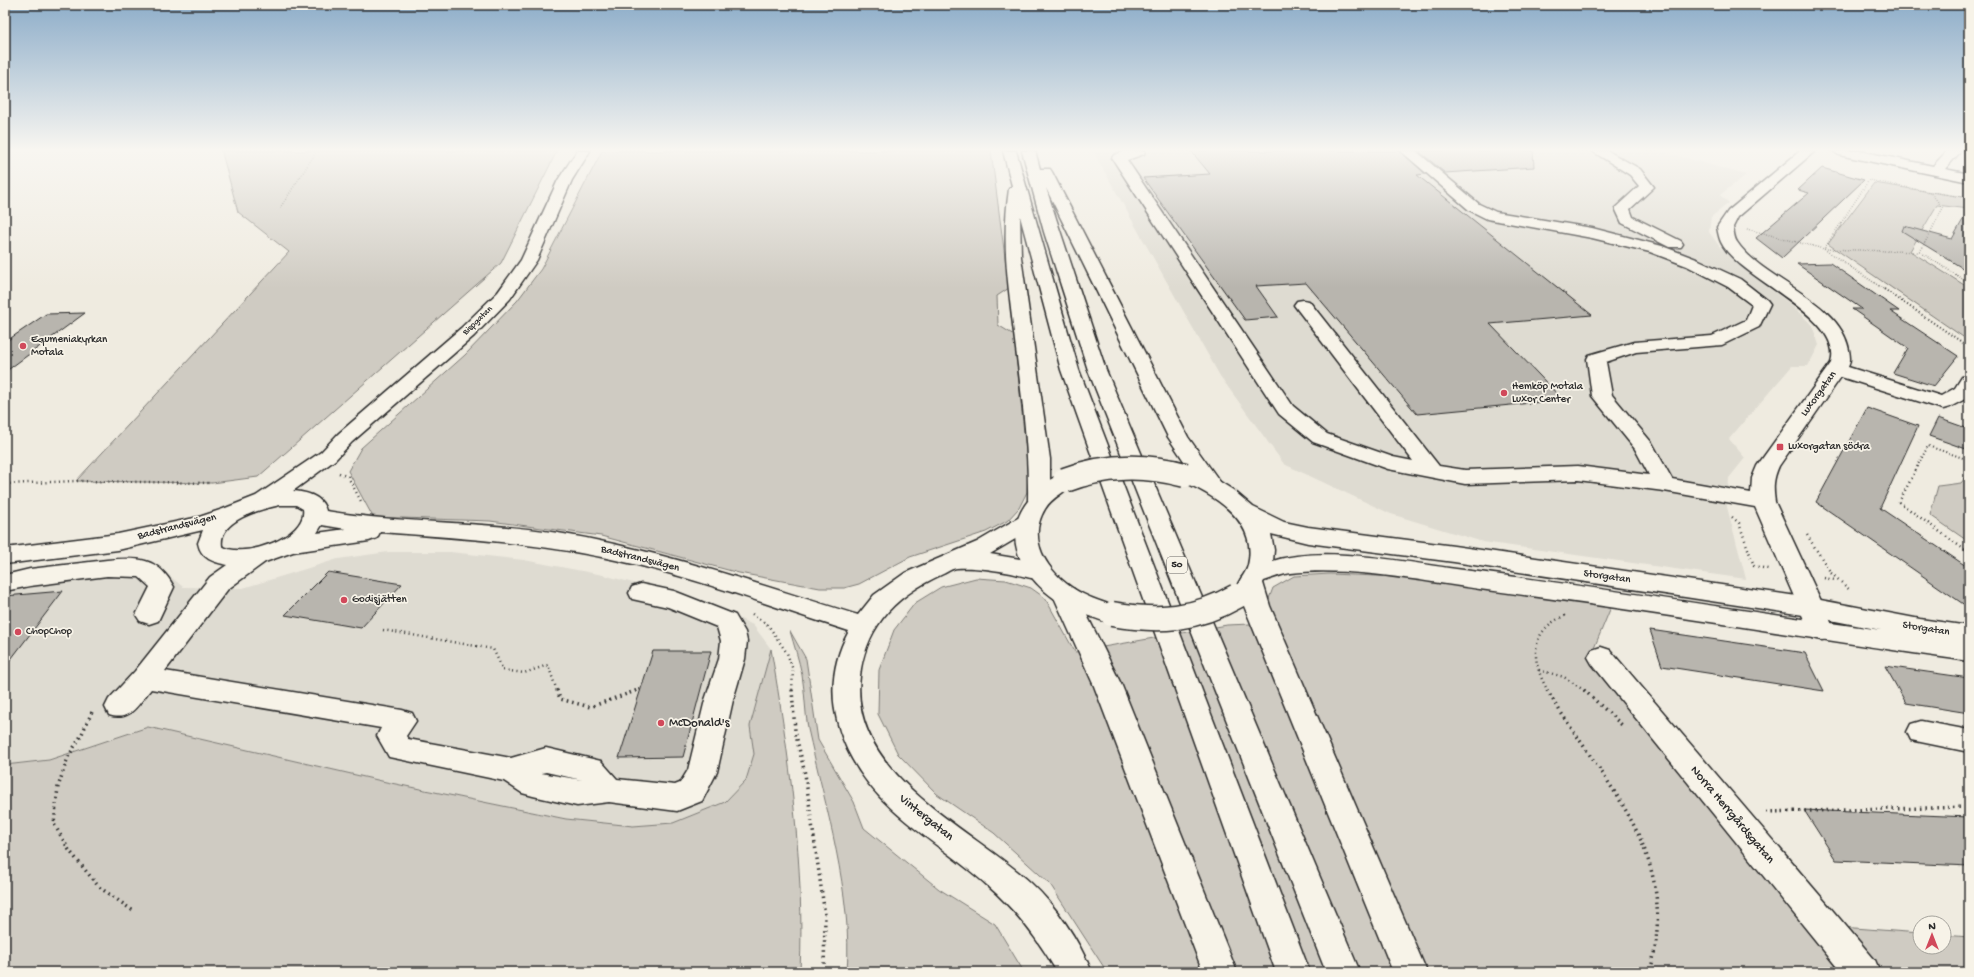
<svg xmlns="http://www.w3.org/2000/svg" width="1974" height="977" font-family="'Gochi Hand',sans-serif">
<style>
.built{fill:#dedbd1}
.green{fill:#cfcbc2;stroke:#7d7b76}
.building{fill:#b8b5ae;stroke:#2b2b2b}
.lines{fill:none;stroke-linecap:round;stroke-linejoin:round}
.minor-casing{stroke:#2b2b2b;stroke-width:3}
.major-casing{stroke:#2b2b2b;stroke-width:3}
.highway-casing{stroke:#2b2b2b;stroke-width:3}
.path-far3{stroke:#2b2b2b;stroke-width:1.5;stroke-dasharray:0.5 2;stroke-linecap:butt}
.path-far2{stroke:#2b2b2b;stroke-width:2;stroke-dasharray:1 2.5;stroke-linecap:butt}
.path-far1{stroke:#2b2b2b;stroke-width:2.5;stroke-dasharray:1 3.5;stroke-linecap:butt}
.path{stroke:#2b2b2b;stroke-width:3.5;stroke-dasharray:1.5 4;stroke-linecap:butt}
.minor{fill:#f7f3e8;fill-rule:evenodd}
.major{fill:#f7f3e8;fill-rule:evenodd}
.highway{fill:#f7f3e8;fill-rule:evenodd}
.major-bridge-casing{stroke:#2b2b2b;stroke-width:27;stroke-linecap:butt}
.major-bridge{stroke:#f7f3e8;stroke-width:24}
.poi-dot{fill:#d1495b;stroke:#f7f3e8;stroke-width:1.5}
.labels{text-anchor:middle;dominant-baseline:central;stroke-width:3.5;stroke-linejoin:round;paint-order:stroke}
.far-street-label{font-size:9px;fill:#2b2b2b;stroke:#f7f3e8}
.shield{fill:#f7f3e8;stroke:#686764;stroke-width:1}
.shield-label{font-size:10px;font-weight:bold;fill:#2b2b2b}
.poi-label{font-size:11px;fill:#2b2b2b;stroke:#f7f3e8;text-anchor:start}
.street-label{font-size:11px;fill:#2b2b2b;stroke:#f7f3e8}
.near-poi-label{font-size:13px;fill:#2b2b2b;stroke:#f7f3e8;text-anchor:start}
.near-street-label{font-size:13px;fill:#2b2b2b;stroke:#f7f3e8}
</style>
<rect width="100%" height="100%" fill="#efebe0"/>
<filter id="ink" filterUnits="userSpaceOnUse"><feTurbulence type="fractalNoise" baseFrequency=".025" numOctaves="2"/><feDisplacementMap in="SourceGraphic" scale="8" xChannelSelector="R" yChannelSelector="G"/><feConvolveMatrix kernelMatrix="1 2 1 2 8 2 1 2 1" color-interpolation-filters="sRGB"/></filter>
<g filter="url(#ink)">
<path class="built" d="M1093,151H1661L1746,175L1720,195L1729,203L1711,217L1709,232L1720,247L1744,269L1789,303L1812,325L1819,345L1808,366H1792L1729,439L1745,458L1729,478L1727,507L1746,579L1483,542L1391,514L1284,464L1220,376Z
M388,552H450L524,560L603,575L675,594L720,609L753,625L771,649L750,725L754,754L746,780L725,802L673,823L633,826L566,819L386,782L148,727L49,760L5,765V575L73,566L152,561L183,587L243,588L338,559Z"/>
<path class="green" d="M220,151H557L501,263L258,477L212,483L76,481L289,252L238,212L222,153Z
M602,151H991L1009,288L997,296L998,325L1014,335L1028,472L1027,492L1019,508L1007,521L986,532L910,557L859,584L844,588H820L739,573L601,536L490,521L373,517L348,471L361,448L465,355L517,301L541,269Z
M1874,183L1969,198L1968,209L1937,205L1910,251L1969,288V341L1828,244Z
M1969,473V542L1930,515L1938,486L1961,483Z
M1330,574L1399,577L1611,607L1590,658L1828,926L1920,933V947H1944V935L1969,937V972H1107L1050,884L994,833L937,794L898,754L878,714L879,670L894,630L915,603L941,587L976,578L1006,580L1031,588L1045,598L1075,652L1227,625L1275,623L1267,604L1273,588L1294,576Z
M790,631L806,659L818,740L854,802L864,828L939,889L995,924L1024,972H847C853,895 825,805 808,729C805,711 805,693 802,675C799,660 794,645 790,631Z
M771,649C789,754 805,865 800,972H5V765L49,760L148,727L386,782L566,819L633,826L673,823L725,802L746,780L754,754L750,726Z"/>
<path class="building" d="M1191,151H1400L1426,174L1417,175L1592,315L1490,324L1563,400L1417,414L1306,283L1256,286L1278,317L1245,320L1143,178L1210,174Z
M1419,151H1533L1534,167L1445,173Z
M1822,168L1864,180L1782,258L1756,238L1809,193L1798,190Z
M1969,209V272L1902,231L1904,226L1952,239Z
M1830,263L1899,311H1890L1958,356L1934,386L1893,373L1908,348L1852,309H1862L1797,264Z
M85,313L5,372V342L46,314Z
M1867,408L1918,426L1880,508L1969,568V608L1816,502Z
M1938,418L1969,429V450L1929,436Z
M328,572L402,584L361,628L285,615Z
M63,591L5,667V596Z
M1650,630L1805,653L1824,691L1662,666Z
M653,651H711L683,757L619,758Z
M1885,666L1969,678V713L1906,703Z
M1804,810L1969,817V866L1836,860Z"/>
<g class="lines">
<defs>
<path id="minor" d="M577,151H590L572,180L537,260L510,299L474,336L352,442L335,460L293,491C306,492 323,496 326,511C403,524 481,521 558,533C661,550 759,585 858,615L874,595L905,573L977,542L1018,518L1026,516L1034,518L1037,523L1034,528L990,554L1020,559L1049,566L1052,572L1049,578C1036,581 1024,576 1011,573C995,570 974,567 957,568C953,568 947,572 943,574C919,585 897,599 882,619C870,635 862,656 860,676C848,775 970,827 1031,883C1057,907 1078,939 1092,972H1057C1038,939 1016,910 987,885C957,858 922,837 893,810C842,763 814,695 849,631C773,607 698,578 620,561C541,543 461,538 380,532L377,538L369,541L293,552L265,562L228,589L165,671L402,710L412,713L416,721L406,736L408,739L511,758L546,748L601,761L617,779L675,785L680,783L688,770L705,700L719,659L721,641L717,627L668,607L632,599L629,593L632,587L641,584L674,591L735,615L745,632L747,641L745,659L733,700L717,772L702,801L677,811L609,802L577,806L533,796L522,793L504,781L389,757L377,736L381,728L151,689C138,704 131,722 109,715L105,707L109,699L135,671L210,577L227,565C214,562 201,559 198,543L203,530L118,550L5,564V548L118,534L199,517L223,509L256,496L321,452L338,434L461,328L498,292L521,260L558,180ZM280,505H296L303,509C308,537 242,560 222,546C218,520 261,509 280,505ZM322,525L346,529L317,533ZM546,772L582,780L541,773Z
M1125,151H1145L1144,154L1127,160L1293,406L1327,434L1393,457L1413,461L1297,309L1294,305L1297,301L1303,300L1309,301L1439,466L1465,470L1578,466L1649,475L1635,449L1592,396L1587,359L1589,355L1634,342L1712,336L1746,320L1752,305L1728,287L1687,266L1650,252L1592,238L1487,219L1469,210L1401,151H1416L1479,204L1496,212L1592,228L1662,246L1699,260L1740,279L1767,300L1770,304L1759,327L1722,345L1636,352L1606,362L1612,395L1652,443L1672,479L1751,493L1752,478L1757,466L1831,363C1845,316 1738,279 1721,242C1719,238 1718,232 1717,227L1728,211L1800,151H1815L1738,217L1733,227C1734,232 1734,238 1737,242C1762,280 1840,300 1849,350C1850,356 1851,361 1848,367L1941,396L1955,388L1962,377L1969,375V397L1950,407L1943,409L1841,377L1779,466C1773,479 1773,488 1775,502L1835,631L1831,638L1822,640L1813,638L1809,631L1755,507L1664,491L1578,480L1465,484L1388,469L1313,442L1279,414L1112,158L1114,155Z
M1592,151H1608L1640,169L1654,187L1630,209L1633,217L1681,241L1683,244L1681,247H1669L1622,223L1615,208L1639,186L1630,175Z
M1833,151H1860L1933,166L1947,151H1961L1945,169L1969,174V182L1839,155Z
M107,560C138,557 158,557 174,587L158,621L149,624L140,621L136,615L150,587L139,577L107,576L30,586L5,591V575L30,569Z
M1601,647L1610,650L1875,960L1880,972H1841L1592,664L1588,657L1592,650Z
M1921,721L1969,730V752L1911,740L1907,732L1911,724Z"/>
<path id="major" d="M1194,471L1217,480L1233,490L1253,507L1284,522L1308,527L1454,546L1810,598L1920,619L1969,626V661C1808,638 1648,611 1487,590C1427,582 1351,566 1291,573C1282,574 1273,578 1264,581L1259,590L1250,592L1241,590L1238,584C1241,578 1247,571 1248,565C1258,523 1219,498 1186,483L1183,478L1186,473ZM1271,534L1308,543L1454,562L1810,616L1881,630C1739,611 1598,587 1456,569C1402,562 1325,545 1273,561L1274,550Z
M1065,473L1073,475L1076,480C1068,492 1052,496 1045,509C1024,544 1053,579 1083,594C1095,600 1108,604 1121,608L1125,614L1121,620C1109,624 1100,620 1089,616C1039,600 987,544 1033,495C1041,485 1052,477 1065,473Z"/>
<path id="highway" d="M1003,151H1016L1079,370L1310,972H1276L1061,370L1020,216L1021,257L1050,459V500L1047,505L1039,507L1031,505L1028,500C1029,441 1020,383 1013,325C1007,276 1002,238 1009,189L1012,186Z
M1022,151H1035L1040,169H1050L1052,172L1188,437L1223,486L1220,491L1212,493L1204,491L1168,437L1046,188L1106,370L1360,972H1326L1088,370L1044,232Z
M1251,575L1260,577L1263,583L1270,606L1427,972H1393L1244,606L1239,583L1242,577Z
M1065,586L1074,589L1077,595L1122,686L1237,972H1203L1094,686L1053,595L1056,589Z"/>
</defs>
<use href="#minor" class="minor-casing"/>
<use href="#major" class="major-casing"/>
<use href="#highway" class="highway-casing"/>
<path class="path-far3" d="M1931,192L1969,198
M280,208L317,151
M1747,229L1824,249L1920,252
M1885,290L1824,249L1869,180L1930,192L1943,208L1920,252L1969,283"/>
<path class="path-far2" d="M1884,289L1969,347
M1917,467L1928,446L1969,460"/>
<path class="path-far1" d="M1918,466L1899,502L1969,553
M339,473L348,477L362,503
M5,484L76,481L212,483
M1732,517L1739,523L1754,566L1768,569
M1807,535L1831,573L1851,591
M1824,578L1835,580
M752,614L768,625L787,653L793,670L792,691
M383,630L493,649L503,670L524,673L548,665L557,691
M1539,670L1564,677L1585,691
M635,691L641,689
M1548,691C1530,660 1529,629 1567,615"/>
<path class="path" d="M557,690L560,699L590,707L638,690
M792,690L795,731L805,774L825,915L824,972
M1547,690C1603,785 1682,850 1650,972
M1584,690L1623,726
M92,712L81,736L68,757L58,787L54,824L69,850L99,887L132,910
M1766,812L1969,807"/>
<use href="#minor" class="minor"/>
<use href="#major" class="major"/>
<use href="#highway" class="highway"/>
<defs>
<path id="major-bridge" d="M1065,480C1105,465 1143,464 1185,475
M1112,614C1159,622 1195,620 1237,596"/>
</defs>
<use href="#major-bridge" class="major-bridge-casing"/>
<use href="#major-bridge" class="major-bridge"/>
</g>
</g>
<linearGradient id="sky" x2="0" y2="1"><stop stop-color="#8dadc9"/><stop offset="0.52" stop-color="#f8f6f1"/><stop offset="1" stop-color="#f8f6f1" stop-opacity="0"/></linearGradient>
<rect width="1974" height="288" fill="url(#sky)"/>
<g class="poi-dot">
<circle cx="23" cy="346" r="4"/>
<circle cx="1504" cy="393" r="4"/>
<rect x="1776" y="443" width="8" height="8" rx="2"/>
<circle cx="344" cy="600" r="4"/>
<circle cx="18" cy="632" r="4"/>
<circle cx="661" cy="723" r="4"/>
</g>
<g class="labels">
<g class="far-street-label">
<text transform="translate(478 321) rotate(-44)">Bispgatan</text>
</g>
<rect class="shield" x="1167" y="557" width="20" height="16" rx="3"/>
<g class="shield-label">
<text x="1177" y="565">50</text>
</g>
<g class="poi-label">
<text x="31" y="340">Equmeniakyrkan<tspan x="31" dy="13">Motala</tspan></text>
<text x="1512" y="387">Hemköp Motala<tspan x="1512" dy="13">Luxor Center</tspan></text>
<text x="1788" y="447">Luxorgatan södra</text>
<text x="352" y="600">Godisjätten</text>
<text x="26" y="632">ChopChop</text>
</g>
<g class="street-label">
<text transform="translate(1819 394) rotate(-54)">Luxorgatan</text>
<text transform="translate(177 527) rotate(-14)">Badstrandsvägen</text>
<text transform="translate(640 559) rotate(14)">Badstrandsvägen</text>
<text transform="translate(1607 577) rotate(8)">Storgatan</text>
<text transform="translate(1926 629) rotate(9)">Storgatan</text>
</g>
<g class="near-poi-label">
<text x="669" y="723">McDonald's</text>
</g>
<g class="near-street-label">
<text transform="translate(1732 815) rotate(50)">Norra Herrgårdsgatan</text>
<text transform="translate(926 818) rotate(39)">Vintergatan</text>
</g>
</g>
<rect width="1974" height="977" fill="none" stroke="#f7f3e8" stroke-width="20"/>
<rect x="10" y="10" width="1954" height="957" fill="none" stroke="#2b2b2b" stroke-width="1.5" filter="url(#ink)"/>
<g transform="translate(1932 935)"><circle r="19" fill="#f7f3e8" stroke="#a5a39c"/>
<path d="M0-3L7 15L0 10L-7 15Z" fill="#d1495b"/>
<text y="-6" font-size="11" font-weight="bold" text-anchor="middle" fill="#2b2b2b">N</text>
</g>
</svg>
